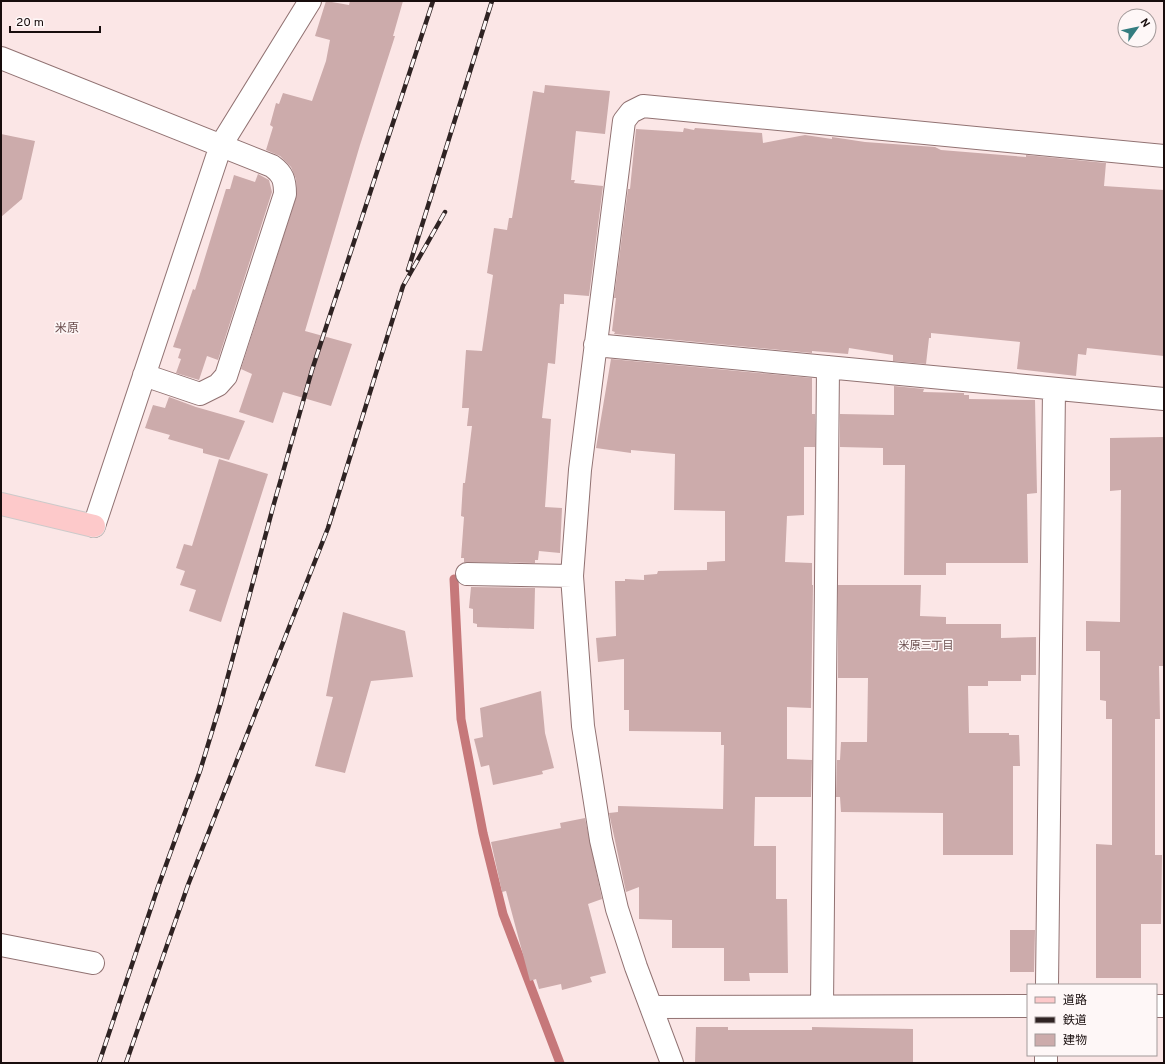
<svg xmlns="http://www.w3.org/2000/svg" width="1165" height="1064" font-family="Overpass,'Noto Sans JP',sans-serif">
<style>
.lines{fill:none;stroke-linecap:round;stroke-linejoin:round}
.stream{stroke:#c6787a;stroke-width:9}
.building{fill:#ccabab}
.minor-casing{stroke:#917272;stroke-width:24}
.major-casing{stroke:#cccaca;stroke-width:24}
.minor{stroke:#fff;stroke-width:22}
.major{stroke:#fdc9ca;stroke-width:22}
.rail-casing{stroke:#2f2323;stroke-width:4.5}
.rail{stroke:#fef7f7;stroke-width:3;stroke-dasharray:9;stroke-linecap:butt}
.labels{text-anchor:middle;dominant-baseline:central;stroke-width:3;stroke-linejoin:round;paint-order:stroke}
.neighbourhood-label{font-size:11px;fill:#6c4f4f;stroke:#fef7f7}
.quarter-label{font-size:12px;fill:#6c4f4f;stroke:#fef7f7}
</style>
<rect width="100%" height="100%" fill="#fbe6e6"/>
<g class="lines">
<path class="stream" d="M454,579L461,719L483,833L503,914L560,1063"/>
</g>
<path class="building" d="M326,1L349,5L350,1H403L393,36H395L360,145L305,331L352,344L331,406L283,392L273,423L239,412L252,374L241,369L297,194L296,179L291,167L280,156L266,150L273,127L270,125L276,103L279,104L283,93L312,101L326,61L330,40L315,36Z
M545,85L610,91L605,134L576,131L571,180H575L574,183L603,186L589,296L564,294V304H560L555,364L548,363L542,418L551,419L545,507L562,508L560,553L539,551L538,560H535V563L464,562V558H461L464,517L461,516L463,483H465L472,426H467L469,408H462L466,350L482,351L493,275L487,273L494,228L507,230L509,218H512L533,91L544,93Z
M684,128L694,130L695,128L762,133L763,143L805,135L832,139V137L865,142L935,147L941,150L1026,157V155L1106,163L1104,186L1164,190V356L1087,348L1086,355L1078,354L1076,376L1017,369L1020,342L931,333V338H929L926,364L893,361V355L849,348L848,354L812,351V353L614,334L615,332L612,331L616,298H614L628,189H630L636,129L683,132Z
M1,134L35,141L22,199L1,217Z
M258,174L269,180L272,192L218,360L207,356L199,380L176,373L181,359L178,358L181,349L173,347L193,289L195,290L226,189H230L234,175L255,182Z
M611,359L812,378V414H815V447H804V515L787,516L785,562L812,563V585H813L811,708L787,707V759L812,760L811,797H755L754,846H776V899H787L788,973H749L750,981H724V948H672V920L639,919V887L626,892L609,813L618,812V806L723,809L724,745H721V732L629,731V710H624V659L598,662L596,638L616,636L615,581H625V579L644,580V575L657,574L658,571L707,570V562L725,561V511L674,510L675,454L631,450V453L596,448Z
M894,386L924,389L923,392L964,393V395H969V399L1035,400L1037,493L1027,494L1028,563H946V575H904L905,465H883V448L840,447V414L894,415Z
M169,397L196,407L245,421L229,460L203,453V449L168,439L170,435L145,428L153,405L165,408Z
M1164,437L1163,666H1159L1160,719H1155V855H1162L1161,924H1141V978H1096V844L1112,845V719H1106V701L1100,700V651H1086V621L1120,622L1121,490L1110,491V438Z
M219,459L268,474L221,622L189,611L196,590L180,585L185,571L176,568L184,544L192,546Z
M838,585H921L920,616L946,617V624H1001V638L1036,637V675H1021V681H988V686H968L969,733H1009V735H1019L1020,766H1013V855H943V813L841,812L840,797H836L837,760H840L841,742H867L868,678H838Z
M471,587L535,588L534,629L477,627V624L473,623V609L469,608Z
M343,612L405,631L413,677L371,681L345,773L315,766L333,697L326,696Z
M541,691L545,733L554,768L542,771L543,774L493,785L489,765L481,767L474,739L483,737L480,708Z
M585,818L602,899L588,904L606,973L590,977L592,982L562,990L561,984L539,989L536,979L530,981L506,891L502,892L491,842L561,828L560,823Z
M1010,930H1035L1034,972H1010Z
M696,1027H728V1030H812V1027L913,1029V1063H695Z"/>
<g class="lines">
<defs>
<path id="minor" d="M1,58L272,166C283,174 285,180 285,194L226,376L218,385L200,394L144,375
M595,345L1164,399
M94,526L221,145L310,1
M467,574L572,576
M1,945L93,963
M1047,985L1054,389
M822,1006L828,367
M1156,1006H1164
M651,1007L1028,1006
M672,1063L636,967L617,909L601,840L583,726L572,576L580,470L624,121L631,112L643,106L1164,156
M1046,1063V1055"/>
<path id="major" d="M1,504L94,526"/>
</defs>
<use href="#minor" class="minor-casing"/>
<use href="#major" class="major-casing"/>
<use href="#minor" class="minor"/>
<use href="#major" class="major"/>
<defs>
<path id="rail" d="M408,270L492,1
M99,1063L158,887L200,771L221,702L273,507L312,370L433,1
M126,1063L188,885L328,528L403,286L445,212"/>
</defs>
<use href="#rail" class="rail-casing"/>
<use href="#rail" class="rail"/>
</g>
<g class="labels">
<g class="neighbourhood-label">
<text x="926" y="646">米原三丁目</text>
</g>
<g class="quarter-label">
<text x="67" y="329">米原</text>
</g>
</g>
<rect width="1165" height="1064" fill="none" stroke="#180d0d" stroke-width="4"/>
<rect x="1027" y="984" width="130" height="72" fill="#fef7f7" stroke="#a29999"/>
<rect x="1035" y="997" width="20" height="6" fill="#fdc9ca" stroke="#a29999"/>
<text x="1063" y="1004" font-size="12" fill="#180d0d">道路</text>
<rect x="1035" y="1017" width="20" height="6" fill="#2f2323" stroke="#a29999"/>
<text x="1063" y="1024" font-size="12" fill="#180d0d">鉄道</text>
<rect x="1035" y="1034" width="20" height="12" fill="#ccabab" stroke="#a29999"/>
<text x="1063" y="1044" font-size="12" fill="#180d0d">建物</text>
<g transform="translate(1137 28) rotate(57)"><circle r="19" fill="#fef7f7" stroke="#a29999"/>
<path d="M0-3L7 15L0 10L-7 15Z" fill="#347d80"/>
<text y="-6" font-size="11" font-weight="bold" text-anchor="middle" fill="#180d0d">N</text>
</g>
<path d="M10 26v6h90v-6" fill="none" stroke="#180d0d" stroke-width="2"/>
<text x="16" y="26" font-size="12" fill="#180d0d" stroke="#fef7f7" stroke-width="3" paint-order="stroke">20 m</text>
</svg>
